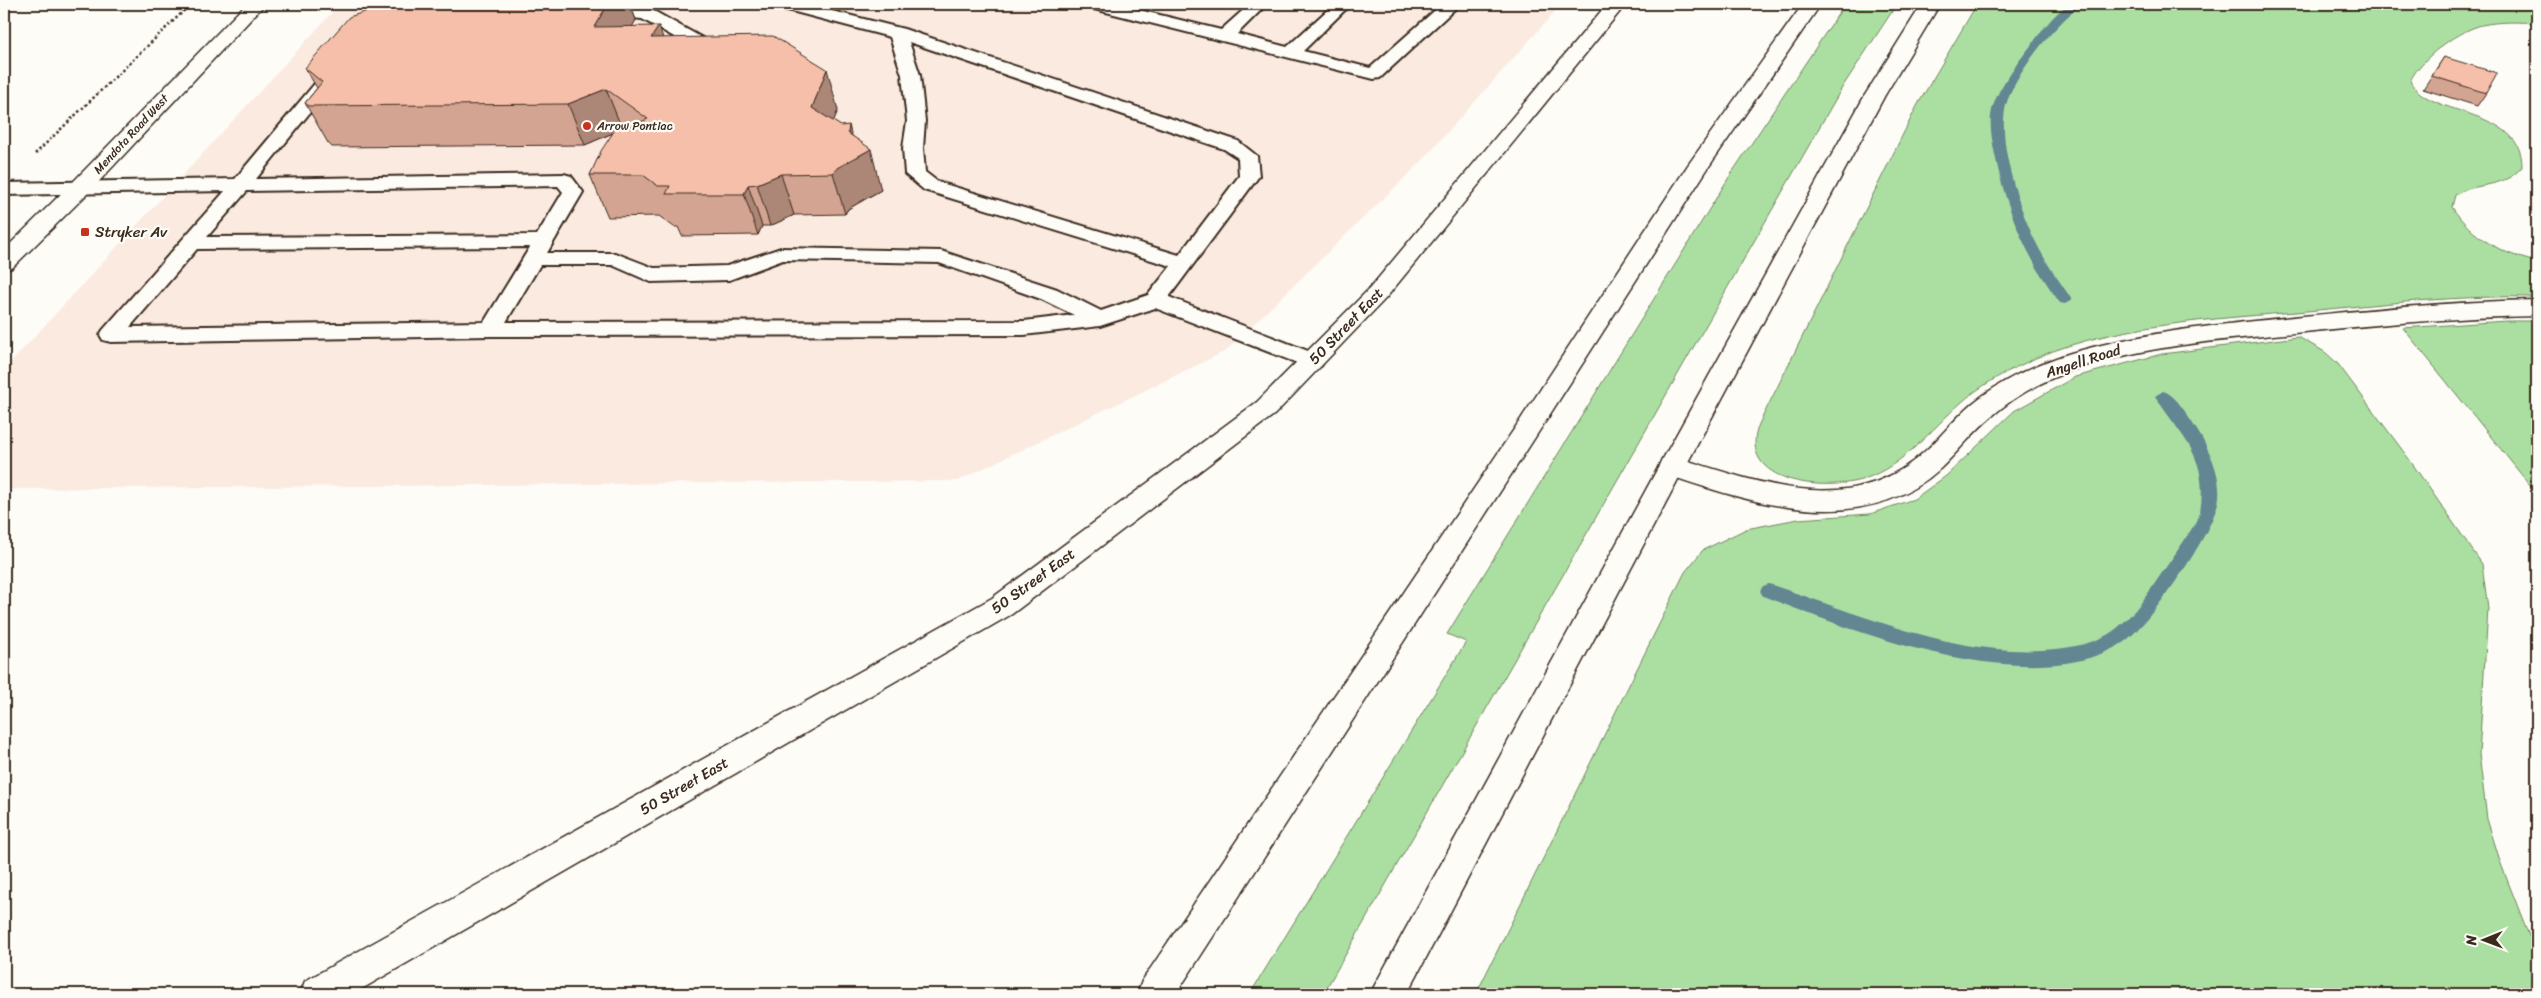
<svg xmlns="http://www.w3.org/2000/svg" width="2541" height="998" font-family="Sriracha,sans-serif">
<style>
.built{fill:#fbeae0}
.green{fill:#abdfa1;stroke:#738460}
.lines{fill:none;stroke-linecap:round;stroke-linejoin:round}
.stream{fill:#648693;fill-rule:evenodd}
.service-casing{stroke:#3b2a1e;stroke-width:4}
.minor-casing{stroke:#3b2a1e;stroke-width:3}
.tertiary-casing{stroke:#3b2a1e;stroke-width:3}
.trunk-casing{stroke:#3b2a1e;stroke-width:3}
.motorway-casing{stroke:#3b2a1e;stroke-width:3}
.path{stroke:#3b2a1e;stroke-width:2.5;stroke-dasharray:2.5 2.5;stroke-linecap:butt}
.service{fill:#fdfcf7;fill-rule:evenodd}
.minor{fill:#fdfcf7;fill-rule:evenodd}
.tertiary{fill:#fdfcf7;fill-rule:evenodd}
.trunk{fill:#fdfcf7;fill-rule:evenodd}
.motorway{fill:#fdfcf7;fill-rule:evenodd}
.wall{fill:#d4a492;stroke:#3b2a1e}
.shaded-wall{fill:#ac8677;stroke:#3b2a1e}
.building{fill:#f6bfaa;stroke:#3b2a1e}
.poi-dot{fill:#c8321e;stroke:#fdfcf7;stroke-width:2}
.labels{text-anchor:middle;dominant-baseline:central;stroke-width:4.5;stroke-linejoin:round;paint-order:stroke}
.far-poi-label{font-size:12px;fill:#3b2a1e;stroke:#fdfcf7;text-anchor:start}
.far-street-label{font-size:12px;fill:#3b2a1e;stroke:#fdfcf7}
.poi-label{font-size:15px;fill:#3b2a1e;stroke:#fdfcf7;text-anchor:start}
.street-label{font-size:15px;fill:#3b2a1e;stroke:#fdfcf7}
</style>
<rect width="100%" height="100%" fill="#fdfcf7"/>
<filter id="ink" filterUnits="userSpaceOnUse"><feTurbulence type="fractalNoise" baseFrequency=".02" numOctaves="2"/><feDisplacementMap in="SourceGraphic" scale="10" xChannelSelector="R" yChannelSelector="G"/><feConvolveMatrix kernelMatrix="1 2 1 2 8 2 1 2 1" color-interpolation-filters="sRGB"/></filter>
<g filter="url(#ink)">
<path class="built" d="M340,4H1562L1421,162L1226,351L957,481L4,489V370Z"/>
<path class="green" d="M1845,4H1897L1843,86L1323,994H1250L1466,642L1447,634L1731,174Z
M1977,4H2537V23C2519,22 2501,21 2482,25C2457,31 2421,58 2410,81C2429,119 2523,106 2522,167C2502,190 2477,181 2455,195L2452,207C2472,238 2502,254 2537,262V297C2460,295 2383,304 2307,311C2218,319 2101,324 2021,365C2003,373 1976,389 1962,402C1930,430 1905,465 1864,479C1826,492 1735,484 1759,424L1917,106Z
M2506,321H2537V494L2403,328Z
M2298,337L2325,352L2338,364L2409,459L2482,564L2488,609L2479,754L2487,819L2501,864L2537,956V994H1476L1685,572L1703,550L1746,529L1798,519L1870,514L1914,499L1946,476L2014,411L2075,377L2162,354Z"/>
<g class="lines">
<path class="stream" d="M2069,4H2081C2076,11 2068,15 2062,22C2041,43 2019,72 2008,99C1993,136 2022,219 2041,252C2050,269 2062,284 2072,300L2065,304L2060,303C2027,258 2006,210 1995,155C1992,140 1988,122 1993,106C2000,85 2015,66 2029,48C2041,32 2052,15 2069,4Z
M2163,391C2175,394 2186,413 2193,424C2207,445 2221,471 2219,497C2216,530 2154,617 2128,639C2116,649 2093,658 2077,661C1980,680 1852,631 1763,596L1760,591L1763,586L1769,584C1862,614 1956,659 2056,649C2073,647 2091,644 2107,635C2131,621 2148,593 2164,570C2176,552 2192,532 2200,512C2209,455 2182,439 2155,396Z"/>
<defs>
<path id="service" d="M778,4H804L904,29L1238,141L1257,156L1259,176L1169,297L1321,356L1324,361L1321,366L1313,369L1305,366L1155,308L1100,326L1024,335L491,336L111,342L103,340L100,335L103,330L225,191L4,195V183L235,179L322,75H334L337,79L256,179L564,174L571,176L583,192L547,253H615L654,268L727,266L781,248L941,251L1057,289L1101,311L1148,295L1171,266L924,190L905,174L903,148L907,121L902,75L890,37L780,8ZM909,42L1224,149L1238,158L1239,176L1179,255L938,182L925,172L923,148L925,121L920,75ZM558,186L563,192L537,235L207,237L247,191ZM530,247L484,322L130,327L197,249ZM783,260L939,263L1041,299L1074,315L1024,321L506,322L540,265H612L651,282L729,280Z
M1088,4H1115L1221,30L1250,4H1267L1237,34L1287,47L1334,4H1351L1303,51L1370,68L1442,4H1460L1380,78L1374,79L1090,8Z
M599,5L652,10L724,50L727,54L724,58H712L642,19L593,14L591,10L593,6Z"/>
<path id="minor" d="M2537,300V316C2459,317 2382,324 2304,332C2232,339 2158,344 2088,365C2052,376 2017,393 1990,418C1972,433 1958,452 1941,468C1862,541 1751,503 1662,473L1659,466L1662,459L1672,456C1756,481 1850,521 1924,452C1941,437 1955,418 1973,403C2002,380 2036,364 2071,353C2147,331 2224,324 2303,316C2381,309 2458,301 2537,300Z"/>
<path id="tertiary" d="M246,4H265L89,192L12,268L4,270V250L73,182Z
M1607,4H1626L1386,298L1275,414L1012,614L353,994H300L305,981L992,598L1257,402L1370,288Z"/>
<path id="trunk" d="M1536,407L1545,410L1549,416L1545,422L1176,994H1137L1142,981L1527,410Z
M1672,456L1682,459L1685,466L1407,994H1370L1659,466L1662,459Z"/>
<path id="motorway" d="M1803,4H1821L1710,165L1545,422L1536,425L1527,422L1523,416L1527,410L1688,165Z
M1922,4H1940L1885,95L1682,473L1672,476L1662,473L1659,466L1865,95Z"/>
</defs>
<use href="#service" class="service-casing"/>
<use href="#minor" class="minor-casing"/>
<use href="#tertiary" class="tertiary-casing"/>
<use href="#trunk" class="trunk-casing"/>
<use href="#motorway" class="motorway-casing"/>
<path class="path" d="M35,154L191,4"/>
<use href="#service" class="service"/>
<use href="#minor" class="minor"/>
<use href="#tertiary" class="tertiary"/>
<use href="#trunk" class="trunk"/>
<use href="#motorway" class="motorway"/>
</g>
<path class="wall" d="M389,4H630L636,20L632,26L838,110L833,121L852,135L881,190L848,209L845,214L794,215L770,226H762L758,235L682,236L678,227H674L659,216L608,217L590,175L613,133L585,145L332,147L328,143L305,103L317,88L305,68Z
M2444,57L2486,93L2477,106L2423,89Z"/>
<path class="shaded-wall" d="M608,4H630L636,20L610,66L594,27Z
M659,26L672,65L651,38Z
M827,69L838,110L823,148L812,108Z
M606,89L622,129L585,145L568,104Z
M849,125L857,157L871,149L881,190L848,209L845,214L833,173L848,133Z
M781,174L794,215L770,226L757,184Z
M748,185L762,226L758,235L744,194Z"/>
<path class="building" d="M389,4H608L594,27L659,26L651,38L773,36L827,69L812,108L841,126L849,125L848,133L871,149L837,168L833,173L781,174L757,184L748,185L744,194H666L670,186H658L643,175H590L601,151L616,128H626L648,119L606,89L568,104L309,106L305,103L322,82L305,68L349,17Z
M2444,57L2497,73L2486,93L2432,76Z"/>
</g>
<g class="poi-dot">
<circle cx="587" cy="126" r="5"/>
<rect x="80" y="227" width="10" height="10" rx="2.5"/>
</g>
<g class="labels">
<g class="far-poi-label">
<text x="597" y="126">Arrow Pontiac</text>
</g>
<g class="far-street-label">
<text transform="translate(131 134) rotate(-47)">Mendota Road West</text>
</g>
<g class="poi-label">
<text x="95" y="232">Stryker Av</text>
</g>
<g class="street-label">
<text transform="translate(1346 326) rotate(-46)">50 Street East</text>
<text transform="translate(2083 361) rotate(-18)">Angell Road</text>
<text transform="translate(1033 581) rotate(-36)">50 Street East</text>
<text transform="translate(684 786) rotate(-30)">50 Street East</text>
</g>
</g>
<rect width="2541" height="998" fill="none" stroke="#fdfcf7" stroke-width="20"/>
<rect x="10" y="10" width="2521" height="978" fill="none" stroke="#3b2a1e" stroke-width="2" filter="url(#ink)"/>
<g transform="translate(2484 940) rotate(269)" stroke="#fdfcf7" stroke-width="4" paint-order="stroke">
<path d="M0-4L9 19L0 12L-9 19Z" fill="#3b2a1e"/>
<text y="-8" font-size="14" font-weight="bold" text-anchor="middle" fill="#3b2a1e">N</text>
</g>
</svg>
